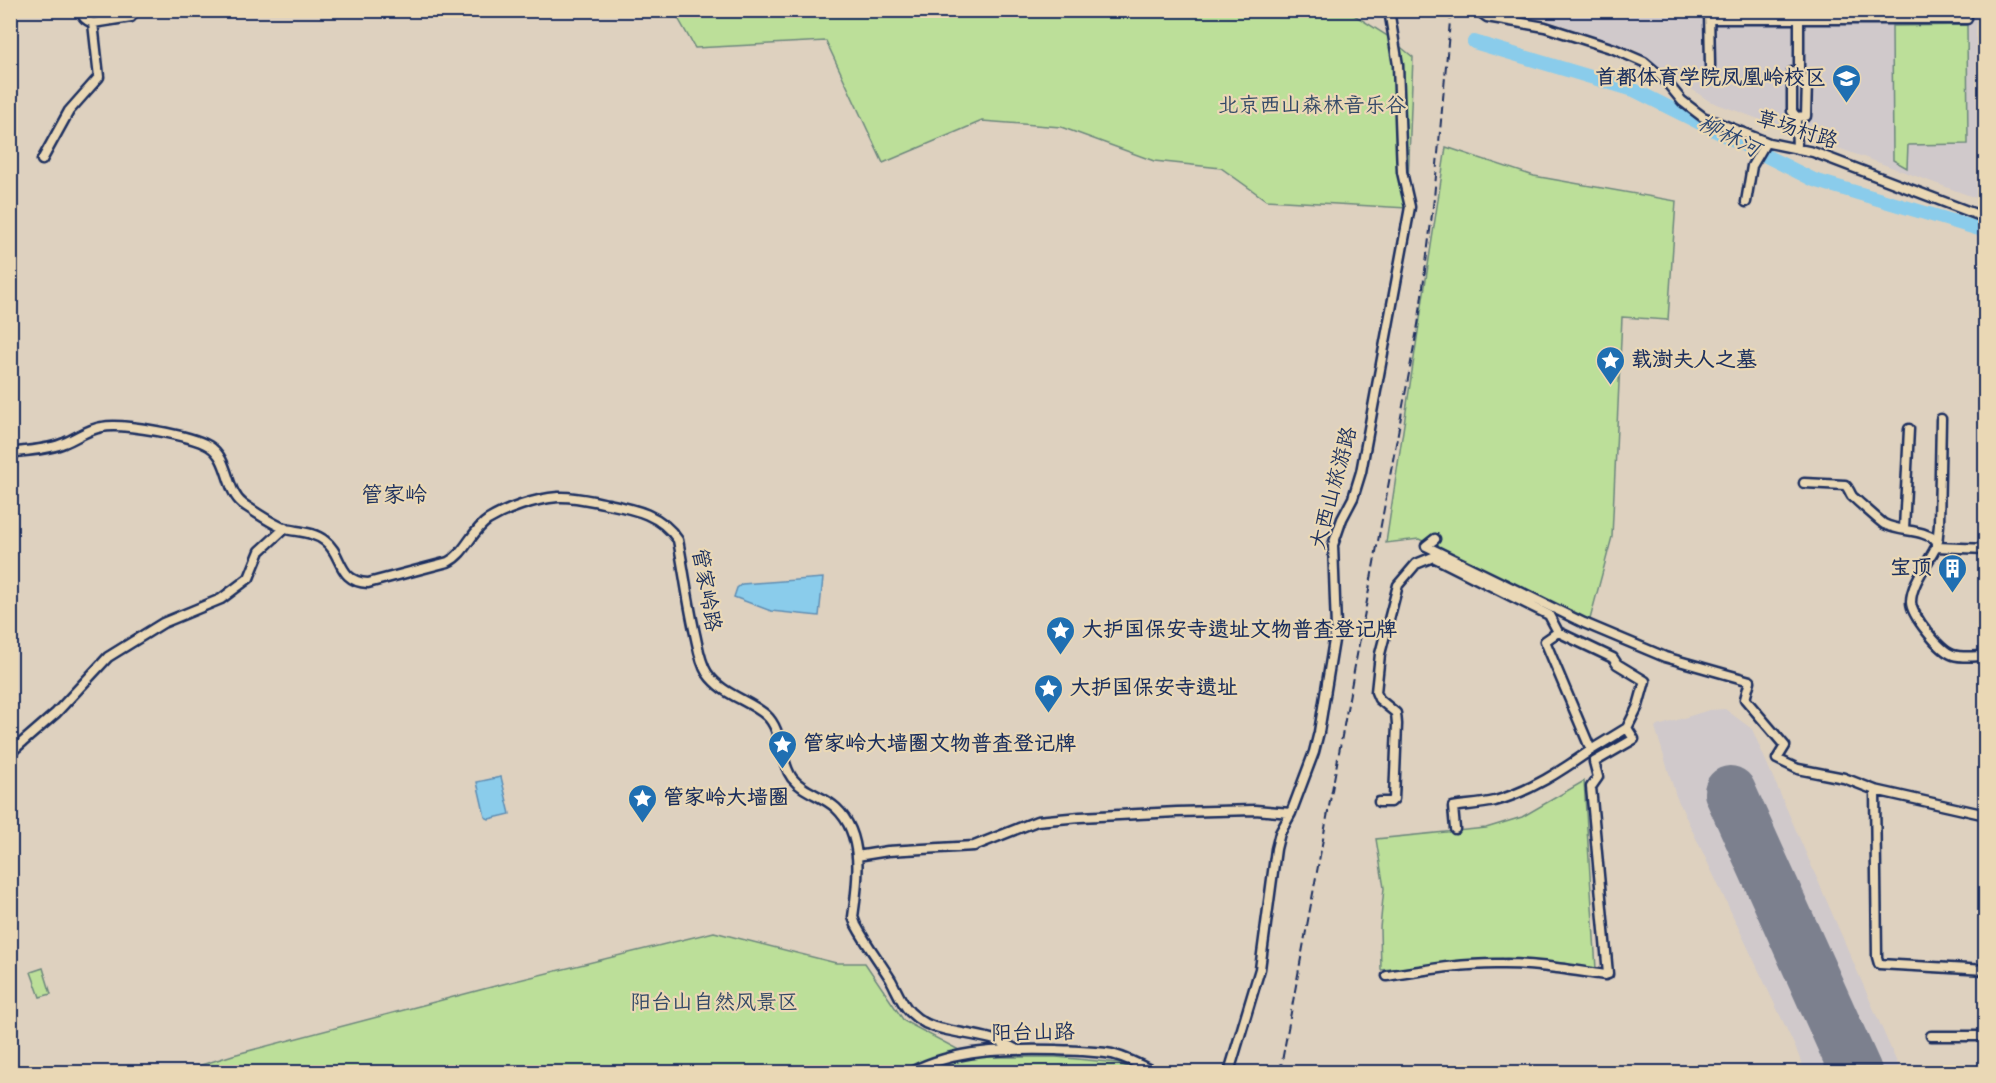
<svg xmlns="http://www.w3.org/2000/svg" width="1996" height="1083" font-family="Mynerve,'LXGW WenKai TC',sans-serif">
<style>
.built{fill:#d0c9cb}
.green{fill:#bcdf99;stroke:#6c877c;stroke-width:1.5}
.water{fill:#8acceb;stroke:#5e8db3;stroke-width:1.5}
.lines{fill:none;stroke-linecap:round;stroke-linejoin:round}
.river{stroke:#8acceb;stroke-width:14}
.runway{stroke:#7c808e;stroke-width:52}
.minor-casing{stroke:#1b2f5e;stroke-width:13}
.minor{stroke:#ead8b5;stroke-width:8}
.rail{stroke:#1b2f5e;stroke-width:2;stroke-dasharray:9 4.5;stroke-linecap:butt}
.labels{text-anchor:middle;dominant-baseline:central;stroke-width:4.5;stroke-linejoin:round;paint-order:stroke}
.poi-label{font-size:21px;font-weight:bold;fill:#1b2f5e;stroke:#ead8b5;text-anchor:start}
.park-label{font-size:21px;fill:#334967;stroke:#ead8b5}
.street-label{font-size:21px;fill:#1b2f5e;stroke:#ead8b5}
.water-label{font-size:22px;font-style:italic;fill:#2c4773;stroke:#ead8b5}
.neighbourhood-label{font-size:22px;fill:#1b2f5e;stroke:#ead8b5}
</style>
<rect width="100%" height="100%" fill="#ded1bf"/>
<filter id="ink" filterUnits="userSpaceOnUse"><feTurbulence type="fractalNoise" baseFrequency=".0167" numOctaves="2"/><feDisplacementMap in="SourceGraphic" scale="12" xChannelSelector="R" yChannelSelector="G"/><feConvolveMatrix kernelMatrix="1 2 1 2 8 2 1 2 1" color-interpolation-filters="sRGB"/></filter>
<g filter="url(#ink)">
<path class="built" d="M1548,10L1976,11V198L1709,101L1635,50L1547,20Z
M1725,709L1752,729L1901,1072H1805L1796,1049L1676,796L1655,727L1709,710Z"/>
<path class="green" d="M674,11H1348L1386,35L1413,57L1407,208L1266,200L1221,168L1154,161L1061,127L982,121L883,163L826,41L695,48Z
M1967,25L1968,144L1908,145L1907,168L1893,160L1892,26Z
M1446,147L1534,176L1676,201L1668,320L1622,317L1612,537L1589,623L1419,539L1386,543Z
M1584,781L1596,969L1507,958L1381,970L1380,928L1384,888L1376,839L1486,828L1522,817Z
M714,932L836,963H865L904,1021L972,1057H1056L1118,1063L1138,1072H179L233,1055L499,985Z
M43,968L51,994L40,997L31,972Z"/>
<path class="water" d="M823,578L819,616L771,611L734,597L737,588L742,584Z
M501,777L510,814L489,819L485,817L477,782Z"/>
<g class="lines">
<path class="river" d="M1474,42L1634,90L1814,180L1986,231"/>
<path class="runway" d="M1730,792L1856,1072"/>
<defs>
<path id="minor" d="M81,10C82,18 87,21 93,23L131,17
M1477,10L1487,17L1545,27L1614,49L1644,62L1664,79L1682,101L1703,117L1769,143L1813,152L1986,218
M1709,10L1710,66
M1799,10V73
M1709,19H1967
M1796,117L1792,111V72L1799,73L1807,82L1806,116L1796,117L1797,149
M42,160L69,111L99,77L93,23
M1746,202L1752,166L1766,142
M10,453C27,450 49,450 64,443C77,438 88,429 102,427C122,423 191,435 209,446C230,459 225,490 243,504C255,512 272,524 286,529C299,532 314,532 325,541C343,554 337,582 368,583L448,562C466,553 471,531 488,520C508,508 535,499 558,497C573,496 588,500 603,503C633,509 660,513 678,540C684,571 688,603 695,634C698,647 700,662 707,673C722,695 747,699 766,715C783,730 779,760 792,778C804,793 822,795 836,808C865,835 858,882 853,917L856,925C866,944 880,962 891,980C897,991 901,1003 910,1012C919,1021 931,1027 943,1029C967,1035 994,1036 1015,1049
M1804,483L1845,485C1849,488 1849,492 1852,496C1854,498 1882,523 1884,524C1903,533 1920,528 1938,541
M1904,529L1909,429
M1435,539L1426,546L1584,623L1665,657L1750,681L1745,699L1785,746L1777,759L1798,769L1844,778L1875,790L1986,815
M1937,544L1939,525L1941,419
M1986,549L1936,547C1928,563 1911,584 1911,602C1911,615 1940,651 1953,655C1962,658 1976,656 1986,656
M10,753L56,713L108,657L163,623L221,599L249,578L260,551L285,528
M1875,790L1877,957L1879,964L1986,970
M1379,802H1391L1394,799L1397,724L1396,713L1379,699L1376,692L1380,654L1398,585L1416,564L1433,557L1549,615L1558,632
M1455,829L1453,807C1466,805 1481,804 1495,801C1531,791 1561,771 1591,750
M857,856L888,851L974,846L1037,821L1080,817L1177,812L1255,810L1291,813
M1387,976C1425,970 1464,963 1503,964C1537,964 1571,970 1605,975L1608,974L1591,787L1598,777L1594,762L1634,739L1627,728L1638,706L1645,681L1617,664L1613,658L1558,632L1545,641L1591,750L1627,728
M1931,1036H1986
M911,1072C955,1049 1007,1049 1056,1050C1075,1051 1093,1051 1112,1054C1127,1058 1141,1065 1154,1072
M1229,1072L1260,969L1276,849L1280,833L1291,813L1314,752L1319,732L1336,628L1333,545L1342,519L1353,498L1361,472L1410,207L1402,172L1398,65L1389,10"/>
</defs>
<use href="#minor" class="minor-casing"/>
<use href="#minor" class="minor"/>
<path class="rail" d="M1280,1072L1419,319L1434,198L1451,10"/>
</g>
</g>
<defs>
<symbol id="university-pin" viewBox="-11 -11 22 30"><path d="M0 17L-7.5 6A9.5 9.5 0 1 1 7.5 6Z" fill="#1f6fb2" stroke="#ead8b5"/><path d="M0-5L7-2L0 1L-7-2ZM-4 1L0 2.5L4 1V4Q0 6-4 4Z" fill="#fff"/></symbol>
<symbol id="sight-pin" viewBox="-11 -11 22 30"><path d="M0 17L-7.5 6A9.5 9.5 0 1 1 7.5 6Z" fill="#1f6fb2" stroke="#ead8b5"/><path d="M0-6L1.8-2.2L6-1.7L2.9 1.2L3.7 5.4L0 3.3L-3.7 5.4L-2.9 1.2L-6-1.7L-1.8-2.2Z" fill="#fff"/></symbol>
<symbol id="building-pin" viewBox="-11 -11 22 30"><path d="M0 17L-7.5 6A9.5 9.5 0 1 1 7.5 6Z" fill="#1f6fb2" stroke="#ead8b5"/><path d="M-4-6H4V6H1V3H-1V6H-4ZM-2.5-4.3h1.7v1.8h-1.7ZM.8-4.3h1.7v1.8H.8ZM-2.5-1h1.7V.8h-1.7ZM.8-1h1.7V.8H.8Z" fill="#fff"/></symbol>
</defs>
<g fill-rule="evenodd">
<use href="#university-pin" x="1830" y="62" width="33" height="45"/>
<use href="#sight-pin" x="1594" y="344" width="33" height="45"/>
<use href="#building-pin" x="1936" y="552" width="33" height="45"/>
<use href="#sight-pin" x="1044" y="614" width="33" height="45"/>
<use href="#sight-pin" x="1032" y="672" width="33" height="45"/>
<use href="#sight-pin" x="766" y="728" width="33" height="45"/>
<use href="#sight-pin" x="626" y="782" width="33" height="45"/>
</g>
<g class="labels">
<g class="poi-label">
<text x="1826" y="78" text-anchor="end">首都体育学院凤凰岭校区</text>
<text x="1631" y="360">载澍夫人之墓</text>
<text x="1932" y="568" text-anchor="end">宝顶</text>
<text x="1082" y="630">大护国保安寺遗址文物普查登记牌</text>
<text x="1070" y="688">大护国保安寺遗址</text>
<text x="803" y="744">管家岭大墙圈文物普查登记牌</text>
<text x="663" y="798">管家岭大墙圈</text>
</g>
<g class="park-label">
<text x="1312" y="106">北京西山森林音乐谷</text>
<text x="714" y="1003">阳台山自然风景区</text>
</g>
<g class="street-label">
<text transform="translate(1797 130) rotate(17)">草场村路</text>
<text transform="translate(1334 488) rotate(-75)">大西山旅游路</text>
<text transform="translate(706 590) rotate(80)">管家岭路</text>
<text transform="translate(1033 1033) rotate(-1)">阳台山路</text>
</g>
<g class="water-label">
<text transform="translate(1729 137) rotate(27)">柳林河</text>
</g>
<g class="neighbourhood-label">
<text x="394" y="496">管家岭</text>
</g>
</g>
<rect width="1996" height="1083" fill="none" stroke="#ead8b5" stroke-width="36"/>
<rect x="18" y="18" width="1960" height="1047" fill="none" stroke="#1b2f5e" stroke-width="2" filter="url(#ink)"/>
</svg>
